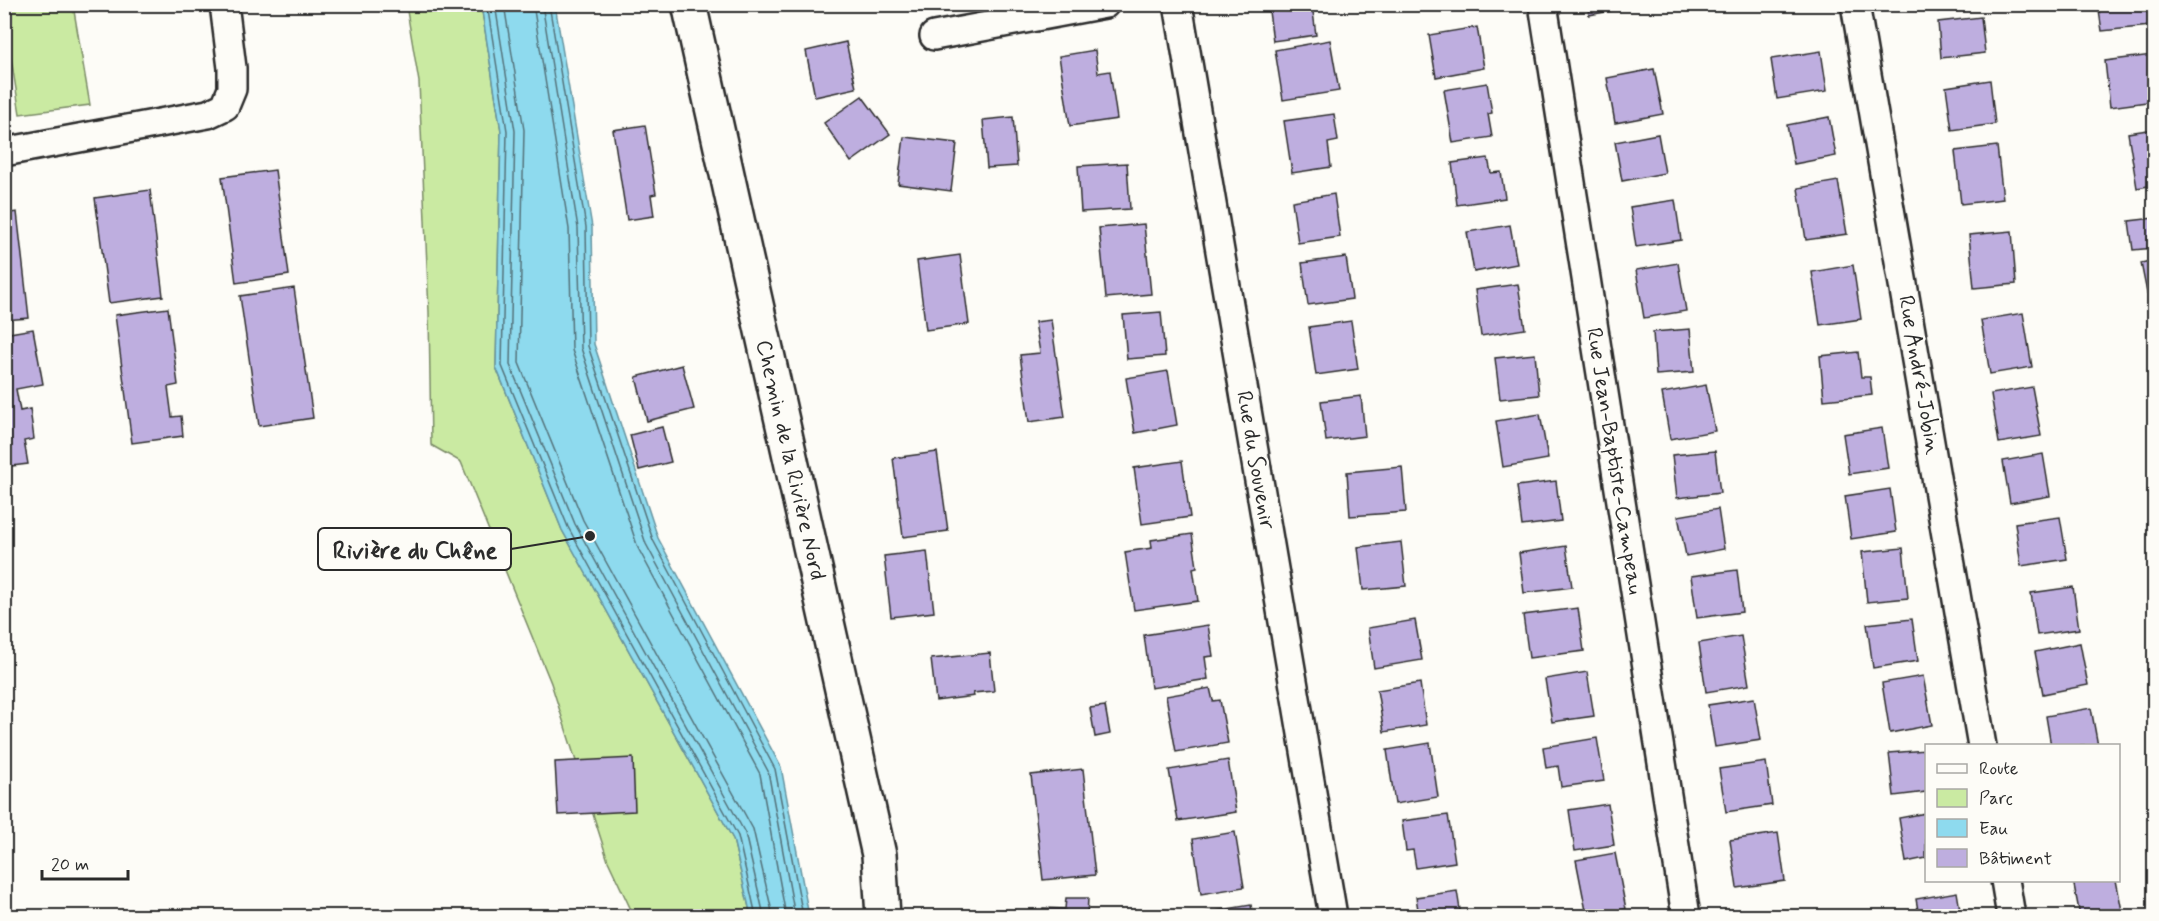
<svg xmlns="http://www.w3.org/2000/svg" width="2159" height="921" font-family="Mynerve,sans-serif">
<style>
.green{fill:#caeaa2;stroke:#7a8a66;stroke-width:1.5}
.water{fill:#8edaee;stroke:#6694a0;stroke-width:1.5}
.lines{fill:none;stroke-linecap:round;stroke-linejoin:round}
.shore{stroke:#537179;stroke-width:1.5}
.building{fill:#beaedf;stroke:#2b2b2b;stroke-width:1.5}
.minor-casing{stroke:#2b2b2b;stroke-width:32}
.tertiary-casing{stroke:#2b2b2b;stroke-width:38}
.minor{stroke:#fdfcf7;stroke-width:27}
.tertiary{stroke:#fdfcf7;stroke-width:33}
.labels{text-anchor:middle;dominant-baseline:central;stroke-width:4.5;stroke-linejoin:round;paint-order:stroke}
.street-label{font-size:22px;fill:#2b2b2b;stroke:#fdfcf7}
.leader{fill:none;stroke:#2b2b2b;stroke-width:2}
.callout-dot{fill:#2b2b2b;stroke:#fdfcf7;stroke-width:2}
.callout{fill:#fdfcf7;stroke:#2b2b2b;stroke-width:2}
.callout-label{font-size:24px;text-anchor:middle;font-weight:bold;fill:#2b2b2b}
</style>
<rect width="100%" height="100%" fill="#fdfcf7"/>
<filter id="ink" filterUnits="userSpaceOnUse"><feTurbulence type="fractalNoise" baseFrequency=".0167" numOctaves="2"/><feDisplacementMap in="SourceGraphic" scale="12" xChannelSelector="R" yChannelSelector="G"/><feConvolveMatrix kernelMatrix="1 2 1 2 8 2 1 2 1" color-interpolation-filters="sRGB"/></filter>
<g filter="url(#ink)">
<path class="green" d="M4,5H73L90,105L20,114L5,21Z
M406,5H481L501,131L496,367L562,530L733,839L751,916H634L608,861L551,683L461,462L431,445L429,312L419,82Z"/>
<path class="water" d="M481,5H555L592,227L594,344L658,538L781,767L809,916H751L733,839L562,530L496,367L501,131Z"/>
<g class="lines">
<path class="shore" d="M487,4L507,131L502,366L568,527L738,836L756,916
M495,4L515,131L510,365L575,524L745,833L764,916
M504,4L524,130L519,363L583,520L753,829L773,916
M533,4L569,229L572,350L638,548L760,774L786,916
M542,4L578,228L581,348L646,544L768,771L795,916
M549,4L586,227L588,346L653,540L775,769L803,916"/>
</g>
<path class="building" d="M1268,4H1312L1316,35L1273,41Z
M1587,4H1645L1589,15Z
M2098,4H2147L2150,26L2102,31Z
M1981,17L1985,53L1941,58L1938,22Z
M1477,27L1484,68L1436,77L1429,35Z
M1330,40L1339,91L1283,100L1275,50Z
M846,42L856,88L815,97L806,51Z
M1095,50L1098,73L1110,71L1117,119L1070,126L1059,56Z
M1821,51L1827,91L1777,99L1771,59Z
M2152,55L2154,75V101L2110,107L2105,61Z
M1654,69L1663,114L1615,123L1607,78Z
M1990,80L1995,124L1952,130L1946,87Z
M1487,83L1492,113L1488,114L1492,137L1453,143L1444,90Z
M862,96L890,134L851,162L824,123Z
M1334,114L1338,141L1328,143L1331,167L1292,173L1284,121Z
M1013,117L1017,166L987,168L983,120Z
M1829,117L1836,156L1794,164L1787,125Z
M645,125L656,194L651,195L654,216L627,220L613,130Z
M2154,129V185L2137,188L2128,133Z
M1658,134L1665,173L1622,181L1615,142Z
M904,137L957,143L951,191L898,184Z
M1997,146L2003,199L1961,204L1955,151Z
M1488,158L1491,173L1501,172L1505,198L1457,205L1452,163Z
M1127,163L1130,209L1081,212L1078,166Z
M275,170L289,275L236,283L222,177Z
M1838,181L1847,234L1806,240L1798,188Z
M150,190L163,296L109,303L95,198Z
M1334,194L1340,237L1298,243L1292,201Z
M1675,200L1681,240L1636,247L1630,207Z
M17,212L29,318L4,320V214Z
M2154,218V248L2133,250L2129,221Z
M1144,224L1151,294L1106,298L1099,228Z
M1510,225L1517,264L1474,272L1467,232Z
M2012,231L2016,284L1974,288L1969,235Z
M960,255L969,324L926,330L917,261Z
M1346,257L1352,299L1308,305L1302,263Z
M2154,260V292L2147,293L2141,263Z
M1678,263L1686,311L1644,318L1636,270Z
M1853,265L1861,319L1820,325L1812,272Z
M1518,284L1525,329L1481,336L1475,290Z
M294,288L313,418L259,426L240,296Z
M168,308L178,385L168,387L172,417L181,416L183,436L132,443L115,315Z
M1161,312L1165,356L1127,359L1123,315Z
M2023,313L2032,367L1990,374L1981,320Z
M1051,320L1065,417L1029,422L1020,355L1040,353L1035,322Z
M1351,321L1358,369L1316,375L1309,327Z
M33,329L43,384L16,389L20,411L30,409L34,439L24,441L28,464L4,467V334Z
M1690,329L1694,372L1656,375L1653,332Z
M1858,352L1861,377H1870L1872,395L1824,400L1820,356Z
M1535,354L1539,395L1500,399L1495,358Z
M682,365L694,409L647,421L636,377Z
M1168,371L1177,425L1135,433L1126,378Z
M1706,385L1715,431L1670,439L1662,393Z
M2032,387L2041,436L1999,443L1991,394Z
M1361,396L1365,436L1326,441L1321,401Z
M1540,414L1548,459L1503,467L1496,421Z
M662,427L671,462L639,470L630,435Z
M1882,428L1888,468L1849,474L1843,434Z
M1715,451L1720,493L1677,498L1672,455Z
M937,452L948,531L903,537L893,458Z
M2043,454L2050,496L2010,503L2003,461Z
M1182,461L1190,517L1142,524L1134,468Z
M1402,467L1406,512L1350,516L1347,472Z
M1556,481L1561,521L1522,526L1517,486Z
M1890,489L1896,532L1851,539L1845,496Z
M1718,509L1724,549L1686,556L1678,516Z
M2060,517L2067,559L2021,566L2015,523Z
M1192,534L1197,567L1193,568L1198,601L1134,610L1125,552L1152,548L1151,540Z
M1401,542L1406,586L1363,590L1358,547Z
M1566,546L1572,587L1524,593L1519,553Z
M1903,548L1908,598L1867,602L1862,552Z
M927,551L934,612L891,617L884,556Z
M1737,570L1742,612L1697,618L1691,576Z
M2073,587L2079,629L2037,635L2031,593Z
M1578,608L1584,651L1529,658L1523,615Z
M1912,619L1918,661L1873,668L1867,624Z
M1415,620L1422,660L1374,668L1368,628Z
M1208,625L1213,656L1205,657L1208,679L1151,688L1144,635Z
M1741,636L1749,685L1706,692L1699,643Z
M2080,643L2088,685L2043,694L2035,652Z
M990,653L994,691L973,693L974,696L936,701L931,659Z
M1587,672L1594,716L1552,722L1545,679Z
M1923,676L1932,725L1890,733L1882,683Z
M1420,683L1426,725L1384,732L1377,690Z
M1210,688L1213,701L1220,700L1228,743L1176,752L1166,696Z
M1754,698L1761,740L1715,747L1708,705Z
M1105,706L1110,734L1095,737L1090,708Z
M2091,708L2098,746H2051L2046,716Z
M1597,738L1604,781L1561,787L1558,766L1546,768L1543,747Z
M1430,743L1438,797L1395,804L1387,750Z
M1926,750V792L1894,796L1889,753Z
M633,758L635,811L558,815L555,762Z
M1228,760L1236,812L1178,821L1169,770Z
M1766,762L1772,805L1726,812L1719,769Z
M1083,769L1095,875L1043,880L1031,775Z
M1608,804L1614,845L1575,851L1569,810Z
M1926,813V858L1906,862L1899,818Z
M1448,815L1455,862L1416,868L1413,850L1406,851L1402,821Z
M1235,832L1244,887L1201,894L1193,839Z
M1778,833L1785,881L1737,888L1730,840Z
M1615,853L1626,909L1587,916L1576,860Z
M2073,880H2116L2123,916H2080Z
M1457,891L1461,916H1419L1416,897Z
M1957,892L1961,916H1919L1916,899Z
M1066,898H1088L1087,916H1042L1043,908L1065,909Z
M1251,905L1253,916H1203L1202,913Z"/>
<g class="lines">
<defs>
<path id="minor" d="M1178,4L1333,916
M1543,4L1686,916
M1855,4L1982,746
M934,36L1105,4
M4,152L208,114L225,106L232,89V68L224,4
M2005,880L2011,916"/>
<path id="tertiary" d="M689,4L879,855L883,916"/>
</defs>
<use href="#minor" class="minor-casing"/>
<use href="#tertiary" class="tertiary-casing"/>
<use href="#minor" class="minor"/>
<use href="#tertiary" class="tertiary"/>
</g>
</g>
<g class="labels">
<g class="street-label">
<text transform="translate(1919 375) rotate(80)">Rue André-Jobin</text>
<text transform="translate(790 460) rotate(77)">Chemin de la Rivière Nord</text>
<text transform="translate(1255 460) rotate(80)">Rue du Souvenir</text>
<text transform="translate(1614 461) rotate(81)">Rue Jean-Baptiste-Campeau</text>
</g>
</g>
<path class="leader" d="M590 536L511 549"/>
<circle class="callout-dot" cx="590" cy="536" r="6"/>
<rect class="callout" x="318" y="528" width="193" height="42" rx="6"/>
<g class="callout-label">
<text x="415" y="558">Rivière du Chêne</text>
</g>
<rect width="2159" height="921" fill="none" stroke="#fdfcf7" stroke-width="24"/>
<rect x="12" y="12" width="2135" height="897" fill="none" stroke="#2b2b2b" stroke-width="2" filter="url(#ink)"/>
<rect x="1925" y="744" width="195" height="138" fill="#fdfcf7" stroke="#a9a8a5" stroke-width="1.5"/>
<rect x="1937" y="764" width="30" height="9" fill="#fdfcf7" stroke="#a9a8a5" stroke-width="1.5"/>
<text x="1979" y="774" font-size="18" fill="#2b2b2b">Route</text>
<rect x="1937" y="789" width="30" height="18" fill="#caeaa2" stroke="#a9a8a5" stroke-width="1.5"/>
<text x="1979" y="804" font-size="18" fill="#2b2b2b">Parc</text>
<rect x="1937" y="819" width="30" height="18" fill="#8edaee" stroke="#a9a8a5" stroke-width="1.5"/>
<text x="1979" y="834" font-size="18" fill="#2b2b2b">Eau</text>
<rect x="1937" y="849" width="30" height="18" fill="#beaedf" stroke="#a9a8a5" stroke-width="1.5"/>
<text x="1979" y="864" font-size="18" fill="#2b2b2b">Bâtiment</text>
<path d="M42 870v9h86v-9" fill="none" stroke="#2b2b2b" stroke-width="3"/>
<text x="51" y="870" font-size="18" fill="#2b2b2b" stroke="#fdfcf7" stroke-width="4.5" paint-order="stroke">20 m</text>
</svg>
